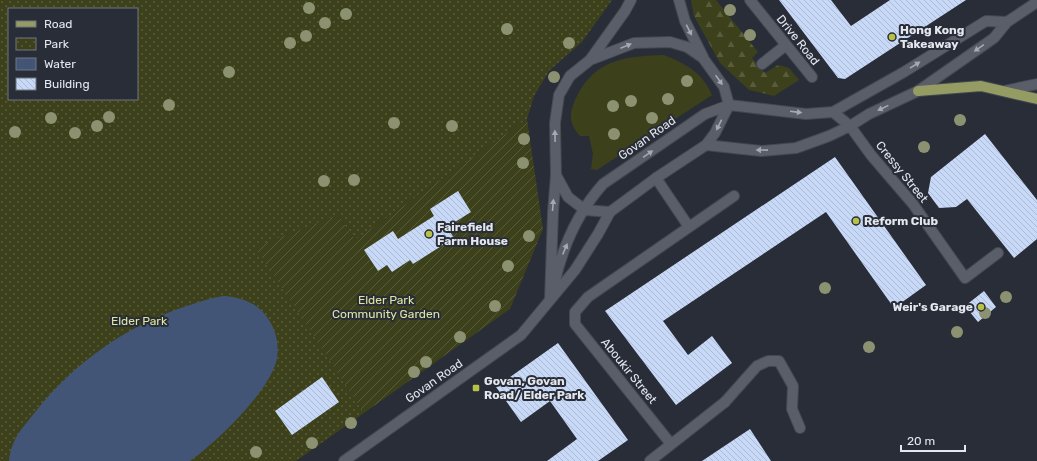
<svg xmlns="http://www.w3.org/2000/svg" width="1037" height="461" font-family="Rubik,sans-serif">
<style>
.grass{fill:#3d411b}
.forest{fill:url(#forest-firs)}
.park{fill:url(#park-dots);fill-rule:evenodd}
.garden{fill:url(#garden-furrows)}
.water{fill:#435576}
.building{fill:url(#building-back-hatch)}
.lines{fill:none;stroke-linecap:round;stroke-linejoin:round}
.service-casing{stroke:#444850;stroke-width:12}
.minor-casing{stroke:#444850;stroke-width:12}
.tertiary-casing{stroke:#444850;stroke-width:12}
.primary-casing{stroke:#444850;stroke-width:12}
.service{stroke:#595e69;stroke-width:10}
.minor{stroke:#595e69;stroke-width:10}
.tertiary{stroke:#595e69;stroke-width:10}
.primary{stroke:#949c63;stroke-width:10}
.tree{fill:#8c9271}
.oneway{fill:#a5a9b2}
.poi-dot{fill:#b7c147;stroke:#282d37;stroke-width:1.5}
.labels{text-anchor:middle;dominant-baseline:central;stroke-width:4;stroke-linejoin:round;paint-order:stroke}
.poi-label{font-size:12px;font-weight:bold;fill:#e4e7ee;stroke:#282d37;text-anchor:start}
.street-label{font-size:12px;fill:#e4e7ee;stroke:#282d37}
.park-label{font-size:12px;fill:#dde5a0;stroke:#282d37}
</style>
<defs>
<pattern id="forest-firs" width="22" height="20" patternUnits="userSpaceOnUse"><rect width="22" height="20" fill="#3d411b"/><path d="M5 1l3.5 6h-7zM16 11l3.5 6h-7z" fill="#595c3c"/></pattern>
<pattern id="park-dots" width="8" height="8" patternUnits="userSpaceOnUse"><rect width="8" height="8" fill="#3d411b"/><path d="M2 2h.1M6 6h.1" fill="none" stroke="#595c3c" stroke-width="1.8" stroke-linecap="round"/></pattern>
<pattern id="garden-furrows" width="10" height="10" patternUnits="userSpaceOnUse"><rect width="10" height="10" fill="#3d411b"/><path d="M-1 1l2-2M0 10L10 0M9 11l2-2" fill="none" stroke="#595c3c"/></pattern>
<pattern id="building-back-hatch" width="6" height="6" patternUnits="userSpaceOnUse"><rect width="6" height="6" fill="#c8d9f8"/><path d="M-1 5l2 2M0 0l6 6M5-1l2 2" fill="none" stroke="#aebbd5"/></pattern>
</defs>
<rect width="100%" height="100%" fill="#282d37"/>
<path class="grass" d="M664,55C686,64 702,72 712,95L597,170L591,169L593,154L589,136H580C577,132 573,128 572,123C569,115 573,103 577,96C595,59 627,56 664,55Z"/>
<path class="forest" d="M691,0H716L758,52L752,58L765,73L778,65L789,68L799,80L774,96L749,90L720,63L694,16Z"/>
<path class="park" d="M0,0H612L582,42L549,71L534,96L527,119L355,240L338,215L256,247L364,413L296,461H0ZM9,9H137V99H9Z"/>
<path class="garden" d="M527,119L543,229L510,309L364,413L255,247L338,215L355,240Z"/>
<path class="water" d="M225,296C244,298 259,304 269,320C276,331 279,344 277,358C272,389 216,443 190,461H9C12,437 22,429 36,411C76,361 129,324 190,305C202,301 213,297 225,296Z"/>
<path class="building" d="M779,0H831L851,26L890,0H966L845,79L838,78Z
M985,134L1037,200V239L1014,258L967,199L956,207L939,208L928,193L931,177Z
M835,157L926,285L894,308L826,212L663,321L688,355L712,336L732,363L676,405L605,311Z
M458,191L471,212L447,227L454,238L413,264L410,260L392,272L387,265L378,271L364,250L393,231L398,239L434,216L430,209Z
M984,291L996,307L978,322L965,306Z
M558,343L628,440L598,461H547L577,439L550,401L521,422L496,387Z
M322,377L339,402L292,435L275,411Z
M750,429L771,461H702Z"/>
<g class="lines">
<defs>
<path id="service" d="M1004,91L1037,84
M725,402L757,366L768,361H779L793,386L792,409L800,428"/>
<path id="minor" d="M750,0L812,77
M762,64L786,45
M833,112L850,126L871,155L913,204L965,278L998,253
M656,178L689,227
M671,444L575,324V312L588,297L734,196
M650,461L725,402"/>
<path id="tertiary" d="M679,0L685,21L703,57
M590,60L625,11L631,0
M706,145L761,151L796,148L829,136L850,126L869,114L918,91L994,38L1007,22L1037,2
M555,281C563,246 579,211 603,184L705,114L729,105L806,114L833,112L904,72L986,21L1007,22
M550,300L553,212L556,175L555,123L559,95L570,76L590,60L634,43L670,42L687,47L703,58L724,87L729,105L715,133L706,145L656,178L610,212L585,210L568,197L556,175
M344,461L521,335L575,270L598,234L610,212"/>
<path id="primary" d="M918,91L981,86L1037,99"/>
</defs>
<use href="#service" class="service-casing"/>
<use href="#minor" class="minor-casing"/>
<use href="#tertiary" class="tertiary-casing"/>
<use href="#primary" class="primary-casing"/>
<use href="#service" class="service"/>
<use href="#minor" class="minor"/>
<use href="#tertiary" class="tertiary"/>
<use href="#primary" class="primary"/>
</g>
<g class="tree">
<circle cx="309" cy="8" r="6"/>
<circle cx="730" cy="10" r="6"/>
<circle cx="346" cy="14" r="6"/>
<circle cx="325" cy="23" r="6"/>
<circle cx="507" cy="29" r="6"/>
<circle cx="750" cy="35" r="6"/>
<circle cx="306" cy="36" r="6"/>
<circle cx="290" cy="43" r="6"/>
<circle cx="569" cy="43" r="6"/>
<circle cx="229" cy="72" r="6"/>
<circle cx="554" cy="77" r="6"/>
<circle cx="687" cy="81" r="6"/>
<circle cx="668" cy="99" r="6"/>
<circle cx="631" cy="101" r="6"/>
<circle cx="169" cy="105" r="6"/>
<circle cx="613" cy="106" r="6"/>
<circle cx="109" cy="117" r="6"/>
<circle cx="51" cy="118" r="6"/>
<circle cx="652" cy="118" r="6"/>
<circle cx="960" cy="120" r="6"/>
<circle cx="394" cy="123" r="6"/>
<circle cx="97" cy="126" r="6"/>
<circle cx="452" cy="126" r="6"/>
<circle cx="15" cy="132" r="6"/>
<circle cx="75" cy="133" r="6"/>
<circle cx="614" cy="134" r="6"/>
<circle cx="524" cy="139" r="6"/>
<circle cx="924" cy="147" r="6"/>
<circle cx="523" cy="163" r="6"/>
<circle cx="354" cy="180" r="6"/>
<circle cx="324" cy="181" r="6"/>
<circle cx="529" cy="236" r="6"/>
<circle cx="508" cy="266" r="6"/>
<circle cx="825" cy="288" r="6"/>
<circle cx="1006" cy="297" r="6"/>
<circle cx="495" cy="306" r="6"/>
<circle cx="985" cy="313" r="6"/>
<circle cx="957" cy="332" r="6"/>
<circle cx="460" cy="337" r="6"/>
<circle cx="869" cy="347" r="6"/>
<circle cx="426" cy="362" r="6"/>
<circle cx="414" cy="372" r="6"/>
<circle cx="351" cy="423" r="6"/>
<circle cx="312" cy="443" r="6"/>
<circle cx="256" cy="452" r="6"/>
</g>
<defs><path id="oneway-solid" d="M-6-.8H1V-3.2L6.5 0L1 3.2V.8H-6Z"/></defs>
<g class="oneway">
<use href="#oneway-solid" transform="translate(689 30) rotate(63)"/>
<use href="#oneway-solid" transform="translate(626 46) rotate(-22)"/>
<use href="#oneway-solid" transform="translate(979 48) rotate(145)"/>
<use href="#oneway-solid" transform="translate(915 65) rotate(-32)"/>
<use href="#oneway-solid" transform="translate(719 80) rotate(55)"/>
<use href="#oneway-solid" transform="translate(883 108) rotate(154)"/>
<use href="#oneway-solid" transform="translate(796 112) rotate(7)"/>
<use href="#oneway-solid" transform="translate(719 125) rotate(116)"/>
<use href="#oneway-solid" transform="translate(555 136) rotate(-91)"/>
<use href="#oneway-solid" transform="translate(762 150) rotate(-179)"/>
<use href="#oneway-solid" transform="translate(648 154) rotate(-35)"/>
<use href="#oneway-solid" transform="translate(553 205) rotate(-85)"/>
<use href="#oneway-solid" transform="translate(565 249) rotate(-67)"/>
</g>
<g class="poi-dot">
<circle cx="892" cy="37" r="4"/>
<circle cx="856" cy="221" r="4"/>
<circle cx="429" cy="234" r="4"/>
<circle cx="981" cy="307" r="4"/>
<rect x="472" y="384" width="8" height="8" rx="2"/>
</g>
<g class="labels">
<g class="poi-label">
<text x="900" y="30">Hong Kong<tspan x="900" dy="14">Takeaway</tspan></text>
<text x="864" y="221">Reform Club</text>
<text x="437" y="227">Fairefield<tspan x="437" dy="14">Farm House</tspan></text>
<text x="973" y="307" text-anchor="end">Weir's Garage</text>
<text x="484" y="381">Govan, Govan<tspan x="484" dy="14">Road/ Elder Park</tspan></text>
</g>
<g class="street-label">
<text transform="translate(798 40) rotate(51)">Drive Road</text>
<text transform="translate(647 138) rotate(-35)">Govan Road</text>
<text transform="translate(902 172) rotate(51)">Cressy Street</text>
<text transform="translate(629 371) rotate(51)">Aboukir Street</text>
<text transform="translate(434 381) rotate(-35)">Govan Road</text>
</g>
<g class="park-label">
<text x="386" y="300">Elder Park<tspan x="386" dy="14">Community Garden</tspan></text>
<text x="139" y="321">Elder Park</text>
</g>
</g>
<rect x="8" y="8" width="130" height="92" fill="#282d37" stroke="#737780"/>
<rect x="16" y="21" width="20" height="6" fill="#949c63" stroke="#737780"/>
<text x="44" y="28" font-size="12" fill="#e4e7ee">Road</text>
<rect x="16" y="38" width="20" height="12" fill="url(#park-dots)" stroke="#737780"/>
<text x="44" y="48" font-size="12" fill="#e4e7ee">Park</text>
<rect x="16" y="58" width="20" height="12" fill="#435576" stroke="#737780"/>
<text x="44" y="68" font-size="12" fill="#e4e7ee">Water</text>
<rect x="16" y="78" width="20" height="12" fill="url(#building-back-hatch)" stroke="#737780"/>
<text x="44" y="88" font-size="12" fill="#e4e7ee">Building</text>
<path d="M901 445v6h64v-6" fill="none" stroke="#e4e7ee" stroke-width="2"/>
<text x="907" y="445" font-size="12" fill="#e4e7ee" stroke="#282d37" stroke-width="3" paint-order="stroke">20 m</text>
</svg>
